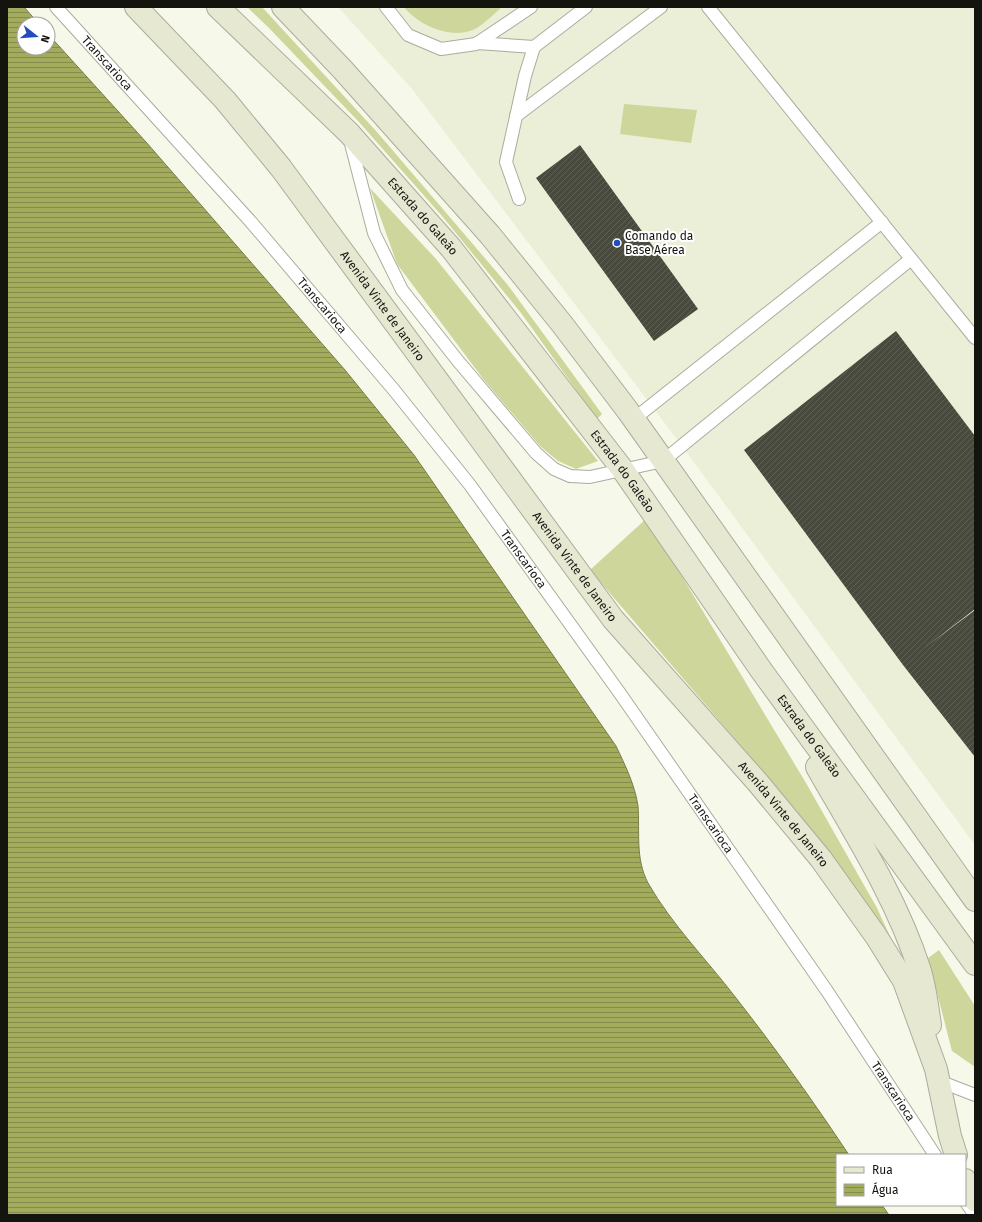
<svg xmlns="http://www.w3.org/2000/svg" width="982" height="1222" font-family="'Fira Sans',sans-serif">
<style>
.built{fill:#ebefd7}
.grass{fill:#ced69c}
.water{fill:url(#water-rules);stroke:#787e46}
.building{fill:url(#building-hatch)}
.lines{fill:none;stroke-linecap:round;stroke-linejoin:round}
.lane-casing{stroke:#aaac9d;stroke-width:14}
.secondary-casing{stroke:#aaac9d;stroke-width:24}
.lane{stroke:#fff;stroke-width:12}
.secondary{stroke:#e6e8d2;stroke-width:22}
.poi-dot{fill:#214ebc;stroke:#fff;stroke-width:1.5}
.labels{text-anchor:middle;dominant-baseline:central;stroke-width:4;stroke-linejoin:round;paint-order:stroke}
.street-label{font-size:12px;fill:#14140f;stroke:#fff}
.poi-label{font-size:12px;fill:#14140f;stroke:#fff;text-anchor:start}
</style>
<defs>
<pattern id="water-rules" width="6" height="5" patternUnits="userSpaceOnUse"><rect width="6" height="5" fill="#a3ac5d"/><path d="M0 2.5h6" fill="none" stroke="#848b4b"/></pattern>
<pattern id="building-hatch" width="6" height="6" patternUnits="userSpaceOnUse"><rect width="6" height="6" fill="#484a3d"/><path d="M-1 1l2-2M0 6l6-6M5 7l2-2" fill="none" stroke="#5e6055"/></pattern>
</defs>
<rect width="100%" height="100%" fill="#f6f9e9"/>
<path class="built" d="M338,7H975V845L682,446L412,89Z"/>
<path class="grass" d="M247,7H262L377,132L507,284L602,414L597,419L521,313L442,216L358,121L268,27Z
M404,7H502C494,14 484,24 475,29C452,40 419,26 404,7Z
M624,104L697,110L691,143L620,134Z
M370,188L436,259L598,461L576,469L558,461L540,446L484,380L397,264Z
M647,518L806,783L877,908L894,945L796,810L590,570Z
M939,950L975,1006V1067L952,1051L928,958Z"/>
<path class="water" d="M7,7H24L39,24H24V48H48V34L146,142L345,370L414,455L616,746C625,765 635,785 638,806C640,832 635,858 648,883C672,925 707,960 736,998C776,1049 813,1101 849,1155H837V1205H882L889,1215H7Z"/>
<path class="building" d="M580,145L698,309L654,341L536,178Z
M896,331L975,436V609L923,649L975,610V757L903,665L744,450Z"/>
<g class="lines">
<defs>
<g id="lane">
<path id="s1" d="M56,7L251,222L394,390L470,485L619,692L827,991L935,1155"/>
<path d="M386,7L408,35L441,49L476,44L531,7"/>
<path d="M708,7L975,338"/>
<path d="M477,43L534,47"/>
<path d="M516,116L661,7"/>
<path d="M350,140L374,233L402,290L458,361L536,453L554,469L570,476L590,477L663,461L911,259"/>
<path d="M519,199L506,162L525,76L534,47L586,7"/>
<path d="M634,419L882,222"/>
<path d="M939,1081L975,1095"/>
<path d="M965,1201L975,1215"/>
</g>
<g id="secondary">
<path id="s2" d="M136,7L225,100L281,168L613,619L759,784L821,859L876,936L904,981L936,1069L950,1136L956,1155"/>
<path id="s3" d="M218,7L349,133L451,248L623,470L761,670L975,964"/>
<path d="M283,7L343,70L490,235L562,324L628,411L975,900"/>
<path d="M817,767C854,832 896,897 919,968C925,986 927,1006 930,1025"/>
<path d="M965,1180L975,1200"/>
</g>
</defs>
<use href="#lane" class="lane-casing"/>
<use href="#secondary" class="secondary-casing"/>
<use href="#lane" class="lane"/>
<use href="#secondary" class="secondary"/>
</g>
<circle class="poi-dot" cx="617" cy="243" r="4"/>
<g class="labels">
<g class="street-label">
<text stroke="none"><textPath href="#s1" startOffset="76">Transcarioca</textPath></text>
<text stroke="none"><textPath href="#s3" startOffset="293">Estrada do Galeão</textPath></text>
<text stroke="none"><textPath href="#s1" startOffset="400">Transcarioca</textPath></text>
<text stroke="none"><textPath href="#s2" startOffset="388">Avenida Vinte de Janeiro</textPath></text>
<text stroke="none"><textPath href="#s3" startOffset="617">Estrada do Galeão</textPath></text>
<text stroke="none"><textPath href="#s1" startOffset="724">Transcarioca</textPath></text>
<text stroke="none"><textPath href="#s2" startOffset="712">Avenida Vinte de Janeiro</textPath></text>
<text stroke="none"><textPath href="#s3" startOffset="941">Estrada do Galeão</textPath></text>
<text stroke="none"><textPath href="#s2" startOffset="1036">Avenida Vinte de Janeiro</textPath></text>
<text stroke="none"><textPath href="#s1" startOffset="1048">Transcarioca</textPath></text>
<text stroke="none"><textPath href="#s1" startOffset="1372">Transcarioca</textPath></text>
</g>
<g class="poi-label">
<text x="625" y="236">Comando da<tspan x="625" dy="14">Base Aérea</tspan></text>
</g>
</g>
<rect width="982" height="1222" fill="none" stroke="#14140f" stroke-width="16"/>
<rect x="836" y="1154" width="130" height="52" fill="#ffffff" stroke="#a1a19f"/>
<rect x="844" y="1167" width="20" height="6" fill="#e6e8d2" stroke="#a1a19f"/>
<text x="872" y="1174" font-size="12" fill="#14140f">Rua</text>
<rect x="844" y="1184" width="20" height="12" fill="url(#water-rules)" stroke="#a1a19f"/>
<text x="872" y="1194" font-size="12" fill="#14140f">Água</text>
<g transform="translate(36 36) rotate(107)"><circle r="19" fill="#ffffff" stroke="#a1a19f"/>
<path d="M0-3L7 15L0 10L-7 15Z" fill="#214ebc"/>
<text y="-6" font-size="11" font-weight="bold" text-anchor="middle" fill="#14140f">N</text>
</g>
</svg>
